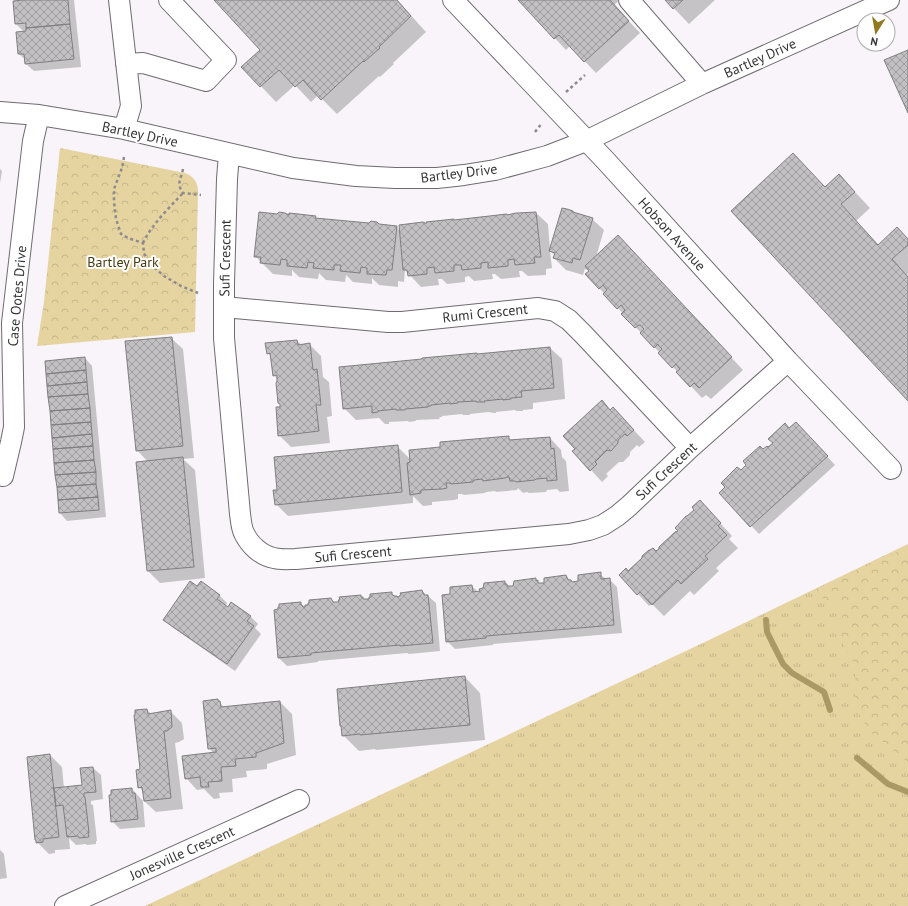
<svg xmlns="http://www.w3.org/2000/svg" width="908" height="906" font-family="'PT Sans',sans-serif">
<style>
.grass{fill:url(#grass-tufts)}
.forest{fill:url(#forest-crowns)}
.shadow{fill:#0003}
.lines{fill:none;stroke-linecap:round;stroke-linejoin:round}
.stream{stroke:#aa9965;stroke-width:6}
.building{fill:url(#building-cross-hatch);stroke:#817e82}
.minor-casing{stroke:#6f6b6f;stroke-width:22}
.path{stroke:#8d8b8e;stroke-width:2.5;stroke-dasharray:3 3;stroke-linecap:butt}
.minor{stroke:#fff;stroke-width:20}
.labels{text-anchor:middle;dominant-baseline:central;stroke-width:4;stroke-linejoin:round;paint-order:stroke}
.street-label{font-size:14px;fill:#363537;stroke:#fff}
.park-label{font-size:14px;fill:#473a0f;stroke:#fff}
</style>
<defs>
<pattern id="grass-tufts" width="24" height="20" patternUnits="userSpaceOnUse"><rect width="24" height="20" fill="#e5d3a0"/><path d="M3 7l-1-3M5 7V3M7 7l1-3M15 17l-1-3M17 17v-4M19 17l1-3" fill="none" stroke="#c5b68a"/></pattern>
<pattern id="forest-crowns" width="20" height="18" patternUnits="userSpaceOnUse"><rect width="20" height="18" fill="#e5d3a0"/><path d="M2 6a3 3 0 1 1 6 0M12 15a3 3 0 1 1 6 0" fill="none" stroke="#c5b68a"/></pattern>
<pattern id="building-cross-hatch" width="8" height="8" patternUnits="userSpaceOnUse"><rect width="8" height="8" fill="#c3c0c4"/><path d="M0 0l8 8M0 8l8-8" fill="none" stroke="#9f9da0"/></pattern>
</defs>
<rect width="100%" height="100%" fill="#f8f4f9"/>
<path class="grass" d="M908,544V906H145L707,641Z"/>
<path class="forest" d="M60,148L185,173C193,176 198,182 198,191L195,332L37,346L44,302Z
M908,547V762L869,731L856,708L855,665L837,633L844,610L812,591Z"/>
<path class="shadow" d="M19,0H74L81,67L34,71L26,64V60L19,54L24,32L16,24L21,2Z
M216,0H397L426,32L393,63L394,64L380,77L379,76L337,114L318,95L311,102L295,85L276,102L243,67L262,50Z
M519,0H619V1L614,5L640,33L596,73L570,46L566,50Z
M666,0H715L689,24Z
M0,169L2,171L0,183Z
M825,188L854,191L870,208L856,221L879,246L908,240V274L907,275L908,277V400Z
M536,213L548,224L550,250L574,213L592,219L604,230L596,257L629,248L743,370L711,399L706,395L702,398L586,274L590,271L585,269L583,275L566,270L554,258L555,255L550,251L552,268L546,269V275L528,276L522,271H519L520,277L501,279L495,274H492L493,279L474,281L469,276L465,277V282L447,284L442,279H438L439,285L421,287L405,270L404,282L398,281V287L379,285L372,278V284L353,282L346,275L345,282L326,280L319,273L318,279L299,277L292,270V276L273,274L255,256L289,217H315L317,219L396,227L400,231L425,224Z
M171,338L183,349L194,458L183,459L195,470L205,578L160,583L148,571V462L137,450Z
M297,341L302,345H310L321,356L323,377L329,382L332,416L327,417L330,443L291,447L279,435L281,408L278,380L274,375L272,358L268,353Z
M550,348L562,359L565,399L533,403V409L523,410V411H516L515,410L496,412V413H494L488,412L470,414V415H463L462,414L442,416V417H439L440,419L416,420V421L409,422L408,421L389,422V424H385L379,418L356,420L344,408L477,355Z
M85,358L92,366L106,517L67,521L60,513L46,362Z
M613,408L645,442L639,447L637,445L630,452V455L623,462H619L606,474L608,476L602,482L591,470L610,411Z
M789,429L804,431L835,465L759,534L720,493L741,471L763,451L768,449Z
M508,437L512,441L550,438L561,450L562,457L566,461L569,491L560,492L557,489L547,490L546,492L529,493L527,492L523,493L518,488L517,490L496,492L495,491L486,492L485,493L464,495L462,494H458V499L454,500L432,502V505L423,506L413,496V503L288,516L276,504L397,446L411,460L441,448Z
M711,513L732,536L729,539L738,548L716,568L719,571L694,595L690,591L664,616L652,604L649,606L638,594L628,572Z
M600,574L607,580L609,579L617,587L622,633L493,644V645L455,649L447,641L451,595L472,586L478,592L505,582L509,587H514L536,579L540,584H545L566,576L573,583Z
M197,587L219,595L227,603L225,607L250,616L258,624L255,628L261,634L235,671L172,627L165,620Z
M422,591L426,596H428L436,603L440,651L409,654L407,653L318,661V662L287,666L279,658L301,604L307,609L331,599L335,603L340,602L361,596L366,600L391,593L398,598Z
M465,677L480,693L485,740L376,750L375,749L359,751L343,735Z
M217,700L225,708L280,702L292,714L296,755L267,764V769L246,771L247,777L232,779L233,792L219,793L220,798L214,799L204,789L197,790L186,778L214,754L209,748Z
M147,710L151,714L170,711L182,723L184,739L179,742L175,743L183,809L156,812L144,801V792L139,787L141,770Z
M50,755L62,767L64,788L83,786L93,768L101,775L103,799L91,801V804L93,805L97,841H96V844L87,845L86,844L76,845L69,838L70,849L55,850V853L49,854L37,842Z
M132,789L143,801L145,827L120,829L112,821Z
M0,850L4,854L7,878L0,879Z"/>
<g class="lines">
<path class="stream" d="M766,620L767,632L783,664L792,673L824,692L830,710
M857,758L888,784L908,792"/>
</g>
<path class="building" d="M23,0H68L70,24L26,28V23L15,24L13,1Z
M214,0H397L411,16L379,47L380,48L364,62L363,61L321,100L303,80L295,87L279,70L260,87L241,67L260,50Z
M518,0H610L629,21L584,62L559,35L554,39Z
M665,0H683L673,9Z
M70,24L74,59L25,64L24,54H18L16,32L26,31V28Z
M908,50V113L884,60Z
M793,153L825,187L839,174L855,192L841,204L878,245L897,227L908,239V245L892,259L908,277V401L731,211Z
M562,208L567,209L573,211V212L593,218L580,260L573,258L572,263L553,258L555,253L549,251Z
M259,212L277,214L279,212L285,213L289,215V213L316,216L315,218L369,223L371,221L377,222L379,224L397,226L392,270H387L386,275L367,274V268L361,267L360,273L340,271L341,265H334V270L313,268L314,263L308,262L307,268L287,266V260L281,259L280,265L260,263L261,257H254Z
M536,212L541,257H534L535,263L515,265L514,259L508,260V266L488,268V262L481,263V268L462,270L461,265H454V271L435,273L434,267L427,268V274L408,276L407,270H403L399,225L423,222L425,223H427L426,222L454,219V220L507,214V215L516,213H518Z
M618,235L732,357L699,388L694,383L690,387L676,372L680,369L676,364L672,368L658,353L662,349L658,345V344L654,348L640,333L644,329L640,325H639L635,328L621,314L625,310L621,305L617,309L603,294L607,290L603,285L599,289L585,274L589,271L585,266Z
M172,337L183,446L136,451L125,341Z
M297,340L298,345L310,343L313,370L317,369L321,405H316L319,431L278,436L276,407H280V404L278,403L276,383L277,381V375L273,376L270,353L267,354L265,343Z
M550,347L554,388L521,391L522,397L511,398V399L503,400V399L484,401L485,402H476V401L458,402V403L450,404V403L431,405V406H428V407L405,409V410H396V409L378,411V412L372,413V406L343,409L339,367L422,359V358L477,353V354Z
M85,357L86,370L46,374L45,361Z
M86,370L87,382L47,386L46,374Z
M87,382L88,394L48,397L47,386Z
M88,394L90,408L50,411L48,397Z
M602,400L610,410L613,407L634,430L627,436L625,434L618,440V443L611,451L607,450L595,462L597,464L590,471L572,451L575,449L563,436Z
M90,408L91,422L51,425L50,411Z
M91,422L92,434L52,438L51,425Z
M796,422L828,456L750,527L719,493L725,487L721,483L737,467L741,470L746,465L743,461L760,446L763,449L767,446L768,447L773,443L768,439L785,423L789,428Z
M92,434L93,446L53,449L52,438Z
M509,436V440L550,437L551,449L554,448L557,480L547,481V478L536,479L535,480L516,482L515,481H510L509,477H507L505,478L483,481L482,479L474,480L473,482L451,484L450,483H446L447,488L442,489L421,490V493L410,495L407,463L410,462L409,450H410L440,447V442Z
M398,445L402,492L275,505L273,490H277L274,457Z
M93,446L94,460L54,463L53,449Z
M183,457L194,567L147,571L136,462Z
M94,460L96,472L55,475L54,463Z
M96,472V484L57,487L55,475Z
M96,484L98,497L58,500L57,487Z
M98,497L99,510L59,513L58,500Z
M700,500L721,523L718,526L727,535L705,556L708,559L681,584L678,580L652,605L640,592L637,595L619,575L626,568L628,571L642,558V556L649,550H650L653,548L656,551L659,549V547L675,532L678,531L675,528L686,516H687L694,510L692,507Z
M601,572V579L610,578L614,625L486,636V638L446,642L442,595L450,594V587L472,585L473,592L480,591L479,589L483,588L484,583L505,581V584H507V586H513L514,581L536,578V581L538,580V583H544V578L566,575L568,580H571L572,582L578,581V575Z
M190,581L197,586L201,581L220,595L217,599L228,607L231,602L251,616L247,621L254,626L227,664L163,620Z
M422,590L423,593H424V595H428L433,643L400,646V645L311,653V655L278,658L274,610L278,609V607H279V604L301,602V605H302L303,607H305V605H308V603H309V600L331,598L333,602H339L338,600H340L339,597L361,595V597H363V599H369V597H370V594L392,592V595H393L394,596H397L398,597H399V596L401,595L400,593Z
M465,676L470,725L360,735V734L342,736L341,726H340L337,689Z
M218,699V701H220L221,707L280,701L284,743L256,753V757L235,759L236,766L221,767L222,781L208,782L209,787H201L200,777L185,779L182,756L216,752V748L208,749L203,701Z
M147,709L148,714L171,710L172,727L167,731H164L171,798L144,801L142,787L138,788L136,770L140,769L134,715H135V710Z
M50,754L59,837L43,839V842L36,843V840H35L27,757Z
M93,767L96,792L84,793V797H85L89,833H88L89,837L79,838L78,836L67,837L63,805L56,806L54,788L82,785L80,768Z
M132,788V793H135L138,819L111,822L109,795H111V790Z"/>
<g class="lines">
<defs>
<path id="minor" d="M119,0L131,106L124,129
M453,0L606,161L788,361L891,469
M629,0L702,84
M126,64L143,63L206,81L226,60L169,0
M0,112L39,115L124,129L293,168L356,176L395,178H437L464,175L495,170L547,156L586,141L702,84L889,0
M229,154L227,179L224,284V338L240,514C241,520 241,527 244,533C249,544 261,556 274,558C281,560 288,559 296,559L569,534L589,530L603,525L617,516L629,506L690,448L788,361
M224,307L388,322H402L538,308L555,311L569,320L583,334L690,448
M3,476L11,442L14,427L12,323L33,141L39,115
M65,906L299,800"/>
</defs>
<use href="#minor" class="minor-casing"/>
<path class="path" d="M566,92L585,75
M535,132L542,123
M124,157L122,168L114,189V202L116,219L121,234L128,238L143,243L144,253L148,262L164,276L181,286L198,293
M183,169C181,180 176,183 183,193L201,195
M143,243C152,224 169,208 183,193"/>
<use href="#minor" class="minor"/>
</g>
<g class="labels">
<g class="street-label">
<text transform="translate(760 58) rotate(-24)">Bartley Drive</text>
<text transform="translate(140 134) rotate(12)">Bartley Drive</text>
<text transform="translate(459 173) rotate(-7)">Bartley Drive</text>
<text transform="translate(672 234) rotate(48)">Hobson Avenue</text>
<text transform="translate(225 258) rotate(-89)">Sufi Crescent</text>
<text transform="translate(17 296) rotate(-85)">Case Ootes Drive</text>
<text transform="translate(485 313) rotate(-6)">Rumi Crescent</text>
<text transform="translate(666 471) rotate(-43)">Sufi Crescent</text>
<text transform="translate(353 554) rotate(-5)">Sufi Crescent</text>
<text transform="translate(182 853) rotate(-24)">Jonesville Crescent</text>
</g>
<g class="park-label">
<text x="123" y="262">Bartley Park</text>
</g>
</g>
<g transform="translate(876 32) rotate(191)"><circle r="19" fill="#ffffff" stroke="#afaeaf"/>
<path d="M0-3L7 15L0 10L-7 15Z" fill="#92781e"/>
<text y="-6" font-size="11" font-weight="bold" text-anchor="middle" fill="#363537">N</text>
</g>
</svg>
